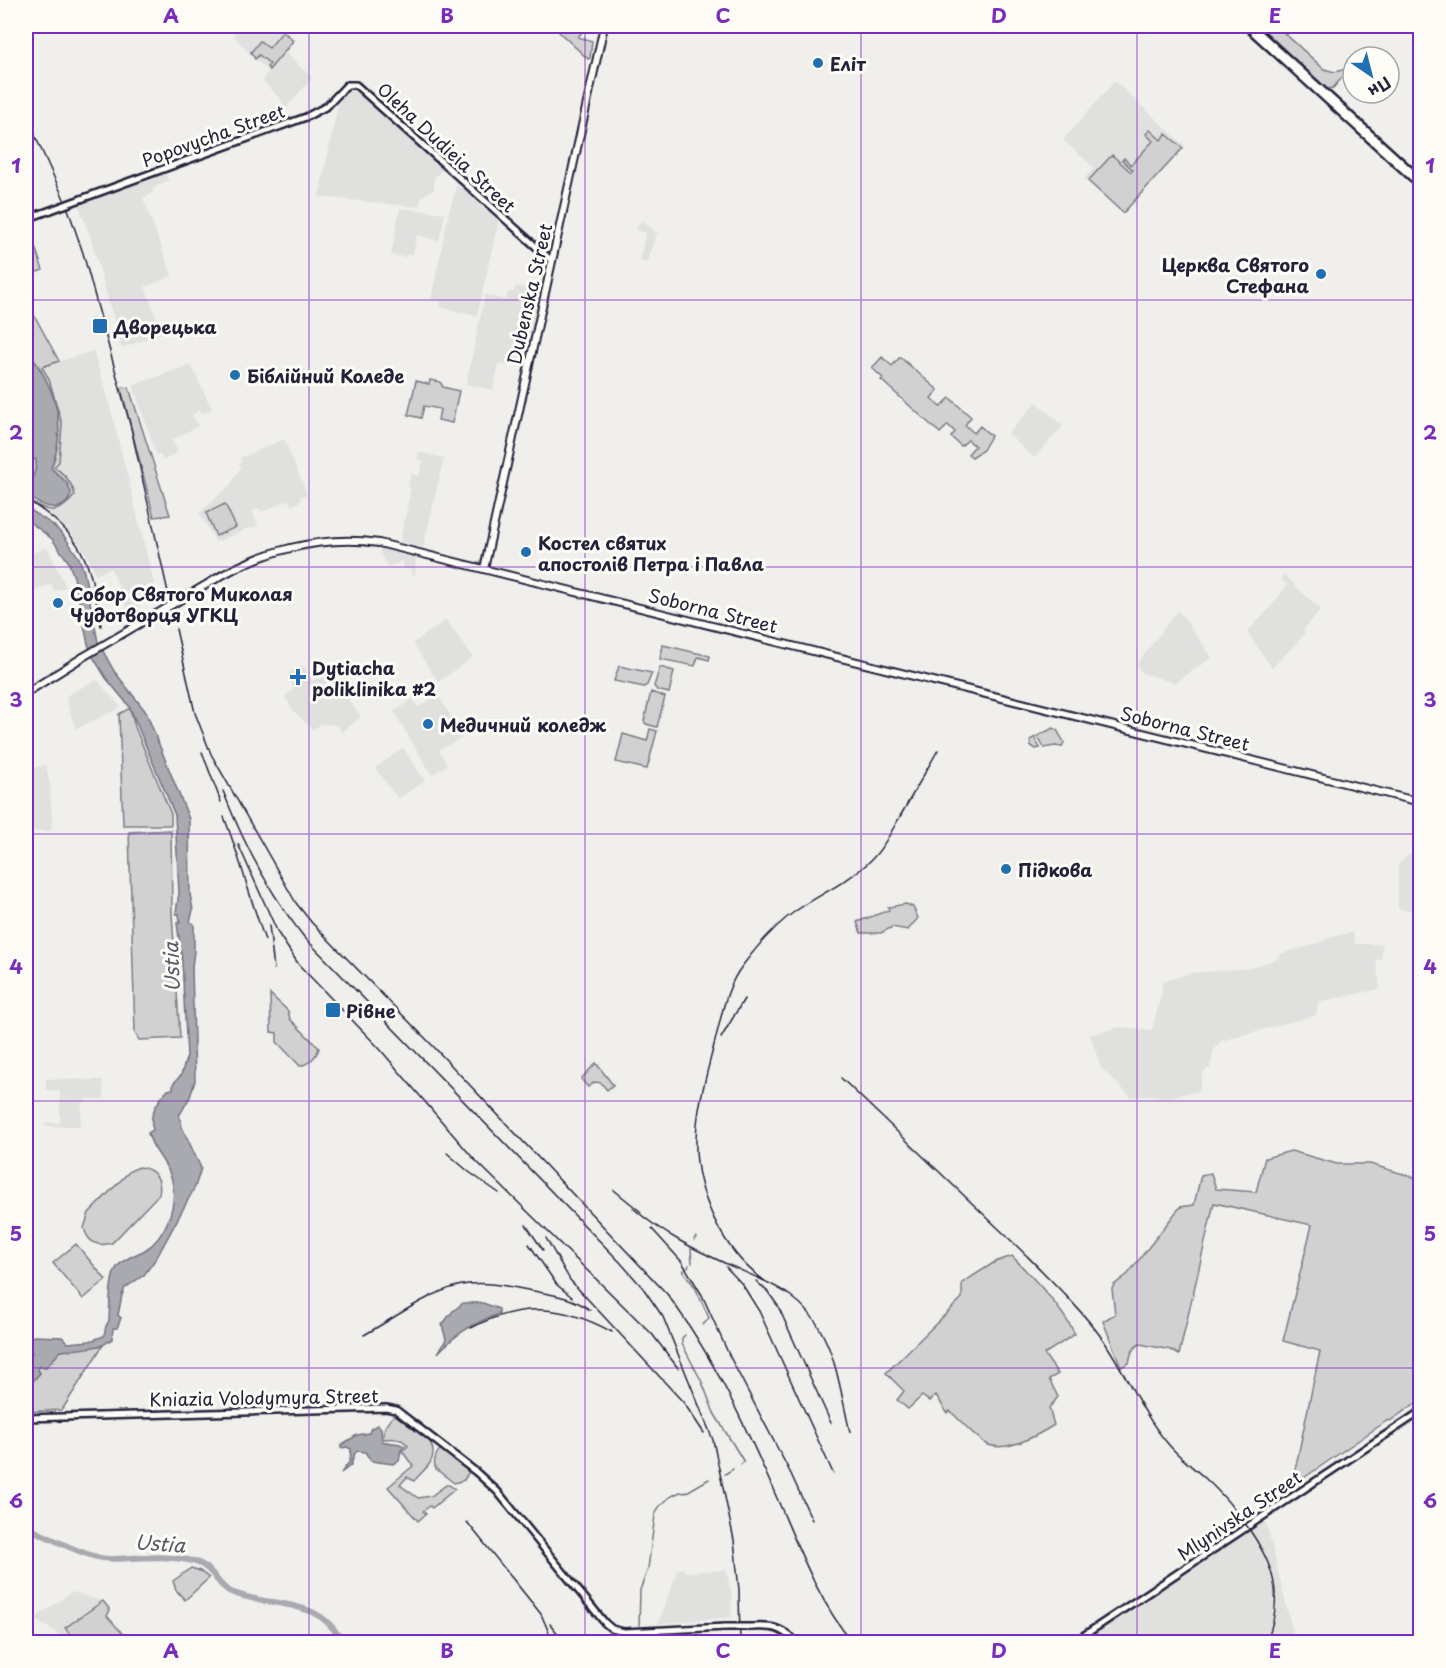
<svg xmlns="http://www.w3.org/2000/svg" width="1446" height="1668" font-family="'Playpen Sans',sans-serif">
<style>
.built{fill:#e0e0df}
.green{fill:#d2d1d1;stroke:#7a7a86;stroke-width:1.5}
.water{fill:#a9a9b0;stroke:#737381;stroke-width:1.5}
.lines{fill:none;stroke-linecap:round;stroke-linejoin:round}
.stream{stroke:#737381;stroke-width:1.5}
.river{stroke:#a9a9b0;stroke-width:6}
.secondary-casing{stroke:#22223b;stroke-width:10}
.primary-casing{stroke:#22223b;stroke-width:10}
.secondary{stroke:#fdfcf7;stroke-width:5}
.primary{stroke:#fdfcf7;stroke-width:6}
.rail{stroke:#22223b;stroke-width:1.5}
.secondary-bridge-casing{stroke:#22223b;stroke-width:10;stroke-linecap:butt}
.primary-bridge-casing{stroke:#22223b;stroke-width:10;stroke-linecap:butt}
.secondary-bridge{stroke:#fdfcf7;stroke-width:5}
.primary-bridge{stroke:#fdfcf7;stroke-width:6}
.grid{fill:none;stroke:#7b2cbf;stroke-width:1.5;stroke-opacity:0.55}
.poi-dot{fill:#1f6fb2;stroke:#fdfcf7;stroke-width:2}
.labels{text-anchor:middle;dominant-baseline:central;stroke-width:6;stroke-linejoin:round;paint-order:stroke}
.poi-label{font-size:18px;font-weight:bold;fill:#22223b;stroke:#fdfcf7;text-anchor:start}
.street-label{font-size:18px;fill:#22223b;stroke:#fdfcf7}
.water-label{font-size:20px;font-style:italic;fill:#58586a;stroke:#fdfcf7}
.neatline{fill:none;stroke:#7b2cbf;stroke-width:2}
.grid-label{font-size:20px;text-anchor:middle;font-weight:bold;fill:#7b2cbf}
</style>
<rect width="100%" height="100%" fill="#f0efec"/>
<filter id="ink" filterUnits="userSpaceOnUse"><feTurbulence type="fractalNoise" baseFrequency=".0167" numOctaves="2"/><feDisplacementMap in="SourceGraphic" scale="12" xChannelSelector="R" yChannelSelector="G"/><feConvolveMatrix kernelMatrix="1 2 1 2 8 2 1 2 1" color-interpolation-filters="sRGB"/></filter>
<g filter="url(#ink)">
<path class="built" d="M231,26H287L284,29L294,40L286,53L312,78L285,109L281,99L264,83V77L269,72L252,57L235,37Z
M1115,81L1185,146L1124,214L1084,179L1094,168L1063,140Z
M354,88L359,90L444,168L434,178V189L422,196L419,207L319,197L338,104L340,99Z
M160,174L166,175L169,180L152,189L154,192L143,198L172,276L145,287L162,333L122,348L90,236L78,204Z
M459,185H462L499,219L477,316L440,307L441,302L431,299L449,212L456,187Z
M400,208L445,213L439,241L417,235L413,255L407,254L406,257L391,255Z
M642,220L658,234L654,240L648,263L639,260L646,233L636,230Z
M516,286L542,292L525,364L509,360L508,366L499,364L493,390L466,384L485,295L506,300L508,292H514Z
M93,351L107,394L155,587L130,616L111,568L96,575L88,557L72,534L45,509L57,510L75,495L73,486L63,472L54,467L59,462L62,424L49,379L42,367Z
M191,365L212,409L202,414L200,410L192,415L198,426L172,440L178,452L163,461L160,455L156,454L133,385Z
M1036,402L1063,426L1034,458L1008,434Z
M284,439L307,494L300,497L301,501L292,506L288,500L267,510L261,511L259,508L252,511L258,526L248,529L245,528L243,531L216,542L199,513L231,484L241,467L239,464L242,462L240,458Z
M419,452L444,458L423,548L400,542L411,488L408,487L411,474L419,476L423,461L417,459Z
M380,547L416,553L415,575L413,576L410,568L405,570L402,561L388,567L381,556Z
M46,548L48,549L66,587L54,591L51,584L26,595V555Z
M1284,575L1321,610L1304,629L1305,632L1303,636L1272,668L1247,632L1271,607L1287,585L1281,579Z
M1178,610L1212,657L1175,683L1142,673L1137,664Z
M446,620L473,657L438,682L413,643Z
M303,665L312,681L327,671L361,717L342,732L337,725L321,724L313,730L293,710L285,697L294,688L287,674Z
M97,680L120,706L118,709L76,729L66,699L70,693Z
M438,695L464,737L439,750L447,765L432,775L394,712L413,699L417,706H420Z
M403,748L425,781L398,799L375,768Z
M29,754L33,768L46,765L50,785L52,824L51,830L48,831H26V756Z
M1409,854L1420,855V910L1419,911L1398,909V869L1399,864Z
M1353,932L1355,944H1383L1381,959L1376,960L1380,989L1318,1002L1316,1015L1221,1041L1214,1049L1210,1068L1203,1072L1199,1091L1163,1098L1154,1095L1131,1097L1101,1068L1090,1035L1119,1027L1152,1030L1162,992V982L1191,973L1250,968L1277,959L1280,954L1320,943L1328,938Z
M46,1079L103,1080L104,1099H87L82,1104L80,1126H45V1123H60V1091L46,1090Z
M1263,1517L1268,1529L1295,1642H1074Z
M684,1568L685,1572L726,1570L732,1596L731,1617L658,1624L676,1575V1570Z
M72,1592L103,1601L66,1628L76,1642H65L57,1633L34,1619Z"/>
<path class="green" d="M564,26H579L577,28L582,32L578,37L592,41L590,58L588,59L559,32Z
M1267,26H1280L1281,30L1324,69L1335,72L1346,69L1347,72L1333,88L1326,89L1265,31L1264,29Z
M283,31L293,41L269,70L267,67L270,64L259,55L255,59L251,52L260,41L269,48Z
M1150,130L1161,140L1166,134L1183,148L1123,213L1088,181L1112,155L1131,172L1133,170L1122,160L1124,158L1131,165L1153,141L1146,134Z
M34,244L43,270L26,276V247Z
M26,300L59,361L42,367L49,379L62,424L59,462L54,467C65,474 72,483 75,495C58,517 46,512 26,499Z
M882,357L892,366L900,357L938,390L931,398L940,407L950,398L971,417L965,425L974,433L980,426L991,436L983,450L972,457L968,454L975,446L968,440L961,446L951,437L955,432L948,425L940,433L881,380L883,378L872,368Z
M430,380L440,382L443,387L459,391L452,423L438,420L440,409L424,406L421,418L408,415L416,381L429,384Z
M123,387L129,388L170,515L154,517L121,388Z
M225,504L236,527L216,536L206,513Z
M663,645L710,656L709,660L698,657L695,666L660,659Z
M619,666L652,673L647,685L644,687L614,681Z
M660,667L674,671L669,693L657,690L654,686Z
M651,692L665,697L657,727L646,724L644,721Z
M130,708L135,727L171,814V825H123L119,714Z
M1053,728L1057,730L1064,742L1062,747L1055,746L1044,748L1039,739L1036,741L1040,748L1036,749L1031,746L1030,740Z
M650,729L657,731L647,769L616,762L623,734L647,741Z
M171,830L172,914L180,1038L139,1040L135,1033L129,832Z
M906,904L913,907L918,918L908,930L892,927L881,933H861L857,922L889,910L888,907Z
M270,994L288,1011L290,1019L319,1048C317,1056 309,1064 300,1066L277,1042V1033L271,1032Z
M596,1063L613,1085L607,1090L601,1083L595,1082L588,1087L581,1079Z
M1291,1151L1337,1164H1370L1420,1179V1400L1390,1421L1388,1420L1295,1484L1293,1480L1320,1351L1283,1341L1312,1225L1214,1203L1179,1355L1171,1350L1140,1344C1131,1349 1131,1354 1129,1363L1121,1367L1103,1321L1115,1314L1112,1289L1114,1285L1128,1274L1180,1207L1194,1205L1201,1175L1211,1173L1216,1189L1256,1192L1265,1158Z
M139,1167C155,1169 162,1179 159,1194L112,1243C98,1247 88,1243 84,1228L89,1213L130,1171Z
M76,1244L106,1280L83,1299L53,1263Z
M1012,1256C1035,1280 1059,1304 1075,1334L1044,1354L1058,1374L1049,1379L1058,1397L1049,1408L1054,1425C1038,1435 1004,1455 985,1443C972,1434 961,1421 950,1411L947,1413L936,1395L929,1401L922,1396L908,1409L897,1400L904,1391L886,1373L962,1298V1283L995,1262Z
M103,1345L62,1410L26,1412V1389L40,1373L38,1370L39,1366L45,1368C49,1363 53,1356 59,1352C65,1348 93,1347 103,1345Z
M396,1413C411,1425 443,1440 430,1463C426,1469 419,1475 414,1481L407,1477L400,1485L418,1498L431,1496L446,1485H449L455,1489L432,1508L430,1506L423,1511L426,1514L418,1521L388,1487L413,1466L402,1451L408,1446C404,1438 392,1438 384,1439C381,1428 389,1421 396,1413Z
M440,1450H445L470,1470L464,1480L454,1483L436,1469C433,1464 435,1454 440,1450Z
M191,1568L200,1571L209,1578L185,1600L176,1590L173,1581Z
M103,1601L110,1610L107,1616L130,1642H76L65,1628Z"/>
<path class="water" d="M26,349C54,384 69,424 51,468L67,483L71,493C66,514 45,508 32,499L26,507L53,525L64,536L79,558L84,572L98,642L114,671L146,712L189,819L190,894L193,910L190,922L194,924V951L192,967L195,1081L190,1097L179,1116L182,1127L201,1168L195,1187L157,1257L144,1275L125,1288L122,1295L118,1315L121,1318L117,1328H113L112,1339L103,1345L88,1348L61,1351L45,1368L39,1366L38,1370L40,1373L26,1389V1359L30,1356L32,1353L29,1348H26V1339L34,1336L62,1337L68,1343L90,1341L104,1336L106,1326L109,1321C110,1306 109,1279 117,1267C124,1258 136,1255 145,1250C165,1238 176,1208 173,1186C171,1165 152,1152 148,1133L153,1130C148,1114 157,1102 168,1090L173,1089V1084L181,1075L187,1056L182,961L177,923H180L179,914H176V912L179,893L175,815L129,706L106,678L93,657L88,644L74,577L68,561L52,539L26,519V502L29,496L26,492C31,481 37,471 36,460L26,454Z
M463,1303H483L499,1309V1314C475,1322 455,1334 438,1353L446,1339L442,1325L452,1312Z
M378,1425L381,1428L382,1441C388,1444 396,1441 405,1446L401,1450L399,1461L393,1464L371,1461L365,1452L358,1451L355,1453L351,1465L341,1473L350,1461L351,1449L347,1447L341,1448V1445L357,1435L369,1433L371,1428Z"/>
<g class="lines">
<path class="stream" d="M694,1240L696,1237
M691,1248L692,1263
M688,1267L689,1265
M686,1269L683,1271L695,1287L709,1318L703,1325
M685,1335L682,1338V1344L702,1382L714,1413L744,1462L741,1464
M725,1474L733,1469
M639,1628L640,1590L648,1569L655,1515L659,1507L670,1497L680,1492L685,1493L709,1479
M640,1635L644,1640L650,1642"/>
<path class="river" d="M26,1527C47,1536 75,1552 97,1557C107,1560 119,1559 129,1558C151,1557 171,1556 193,1561C215,1567 215,1585 231,1592C272,1609 318,1595 342,1642"/>
<defs>
<path id="secondary" d="M1246,26L1420,185
M1252,26L1420,179
M81,199L306,117L327,106L347,85H356L552,261
M26,219L51,210
M26,1418L386,1408L396,1410L476,1472L497,1491L605,1623L612,1629L624,1632L726,1627
M753,1627C775,1626 781,1628 797,1642
M1074,1642L1420,1412"/>
<path id="primary" d="M484,569L604,26
M209,583C258,552 321,534 379,543L1420,802
M26,693L83,657"/>
</defs>
<use href="#secondary" class="secondary-casing"/>
<use href="#primary" class="primary-casing"/>
<use href="#secondary" class="secondary"/>
<use href="#primary" class="primary"/>
<path class="rail" d="M26,116L64,199
M68,209L83,253L131,428L170,601
M26,499C86,538 89,559 101,626
M176,629L195,713L211,754L296,903L312,923L432,1045L667,1294C712,1354 746,1427 776,1496C798,1546 817,1599 852,1642
M202,752L221,802
M223,791C243,842 269,893 304,937L620,1262L643,1288L663,1317L713,1440L734,1540L739,1590L740,1642
M224,817C240,857 250,899 265,940
M238,844L278,933L299,965L379,1048L473,1158L652,1334L678,1368
M269,925L274,969
M721,1038L744,999
M841,1078L1021,1250C1049,1278 1081,1309 1104,1341C1127,1375 1142,1414 1169,1445C1180,1458 1194,1468 1206,1479C1229,1500 1256,1534 1268,1563C1279,1589 1277,1617 1266,1642
M447,1153L469,1172L499,1193
M614,1190L641,1212
M633,1208C662,1234 696,1250 731,1266C769,1283 804,1294 823,1335C838,1364 842,1400 850,1432
M526,1225L543,1250
M652,1229L682,1262L702,1295L730,1357L791,1474L812,1520
M546,1238L570,1280L684,1403L704,1433
M529,1244L557,1285L572,1297
M726,1267L742,1284L759,1311L833,1473
M756,1281L768,1292L778,1306L831,1423
M765,1281C723,1253 694,1190 696,1139C697,1106 707,1073 715,1041C722,1015 726,986 743,965C758,945 776,924 797,910C820,894 848,882 869,862C883,849 892,830 902,813C914,792 926,771 938,750
M471,1328C521,1301 563,1305 612,1332
M364,1335C393,1319 436,1287 468,1284C490,1282 512,1287 533,1291C554,1295 573,1297 590,1310
M467,1522L541,1614L553,1642
M550,1624L565,1642
M1289,1642H1290"/>
<defs>
<path id="secondary-bridge" d="M51,210L81,199
M726,1627H753"/>
<path id="primary-bridge" d="M83,657L209,583"/>
</defs>
<use href="#secondary-bridge" class="secondary-bridge-casing"/>
<use href="#primary-bridge" class="primary-bridge-casing"/>
<use href="#secondary-bridge" class="secondary-bridge"/>
<use href="#primary-bridge" class="primary-bridge"/>
</g>
</g>
<path class="grid" d="M309,26V1642M585,26V1642M861,26V1642M1137,26V1642M26,300H1420M26,567H1420M26,834H1420M26,1101H1420M26,1368H1420"/>
<g class="poi-dot">
<circle cx="818" cy="63" r="6"/>
<circle cx="1321" cy="274" r="6"/>
<rect x="92" y="318" width="16" height="16" rx="3"/>
<circle cx="235" cy="375" r="6"/>
<circle cx="526" cy="552" r="6"/>
<circle cx="58" cy="603" r="6"/>
<path d="M295 668h6v6h6v6h-6v6h-6v-6h-6v-6h6z"/>
<circle cx="428" cy="724" r="6"/>
<circle cx="1006" cy="869" r="6"/>
<rect x="325" y="1002" width="16" height="16" rx="3"/>
</g>
<g class="labels">
<g class="poi-label">
<text x="830" y="63">Еліт</text>
<text x="1309" y="264" text-anchor="end">Церква Святого<tspan x="1309" dy="21">Стефана</tspan></text>
<text x="114" y="326">Дворецька</text>
<text x="247" y="375">Біблійний Коледе</text>
<text x="538" y="542">Костел святих<tspan x="538" dy="21">апостолів Петра і Павла</tspan></text>
<text x="70" y="593">Собор Святого Миколая<tspan x="70" dy="21">Чудотворця УГКЦ</tspan></text>
<text x="312" y="667">Dytiacha<tspan x="312" dy="21">poliklinika #2</tspan></text>
<text x="440" y="724">Медичний коледж</text>
<text x="1018" y="869">Підкова</text>
<text x="346" y="1010">Рівне</text>
</g>
<g class="street-label">
<text transform="translate(213 135) rotate(-20)">Popovycha Street</text>
<text transform="translate(447 147) rotate(43)">Oleha Dudieia Street</text>
<text transform="translate(529 294) rotate(-77)">Dubenska Street</text>
<text transform="translate(713 610) rotate(14)">Soborna Street</text>
<text transform="translate(1185 728) rotate(14)">Soborna Street</text>
<text transform="translate(264 1397) rotate(-1)">Kniazia Volodymyra Street</text>
<text transform="translate(1239 1515) rotate(-34)">Mlynivska Street</text>
</g>
<g class="water-label">
<text transform="translate(171 967) rotate(-92)">Ustia</text>
<text transform="translate(160 1543) rotate(4)">Ustia</text>
</g>
</g>
<rect width="1446" height="1668" fill="none" stroke="#fdfcf7" stroke-width="66"/>
<g transform="translate(1371 75) rotate(145)"><circle r="28" fill="#fdfcf7" stroke="#a5a5ac" stroke-width="1.5"/>
<path d="M0-4.5L10 22L0 15L-10 22Z" fill="#1f6fb2"/>
<text y="-9" font-size="16" font-weight="bold" text-anchor="middle" fill="#22223b">Пн</text>
</g>
<rect x="33" y="33" width="1380" height="1602" class="neatline"/>
<g class="grid-label">
<text x="171" y="23">A</text>
<text x="447" y="23">B</text>
<text x="723" y="23">C</text>
<text x="999" y="23">D</text>
<text x="1275" y="23">E</text>
<text x="16" y="173">1</text>
<text x="1430" y="173">1</text>
<text x="16" y="440">2</text>
<text x="1430" y="440">2</text>
<text x="16" y="707">3</text>
<text x="1430" y="707">3</text>
<text x="16" y="974">4</text>
<text x="1430" y="974">4</text>
<text x="16" y="1241">5</text>
<text x="1430" y="1241">5</text>
<text x="16" y="1508">6</text>
<text x="1430" y="1508">6</text>
<text x="171" y="1658">A</text>
<text x="447" y="1658">B</text>
<text x="723" y="1658">C</text>
<text x="999" y="1658">D</text>
<text x="1275" y="1658">E</text>
</g>
</svg>
